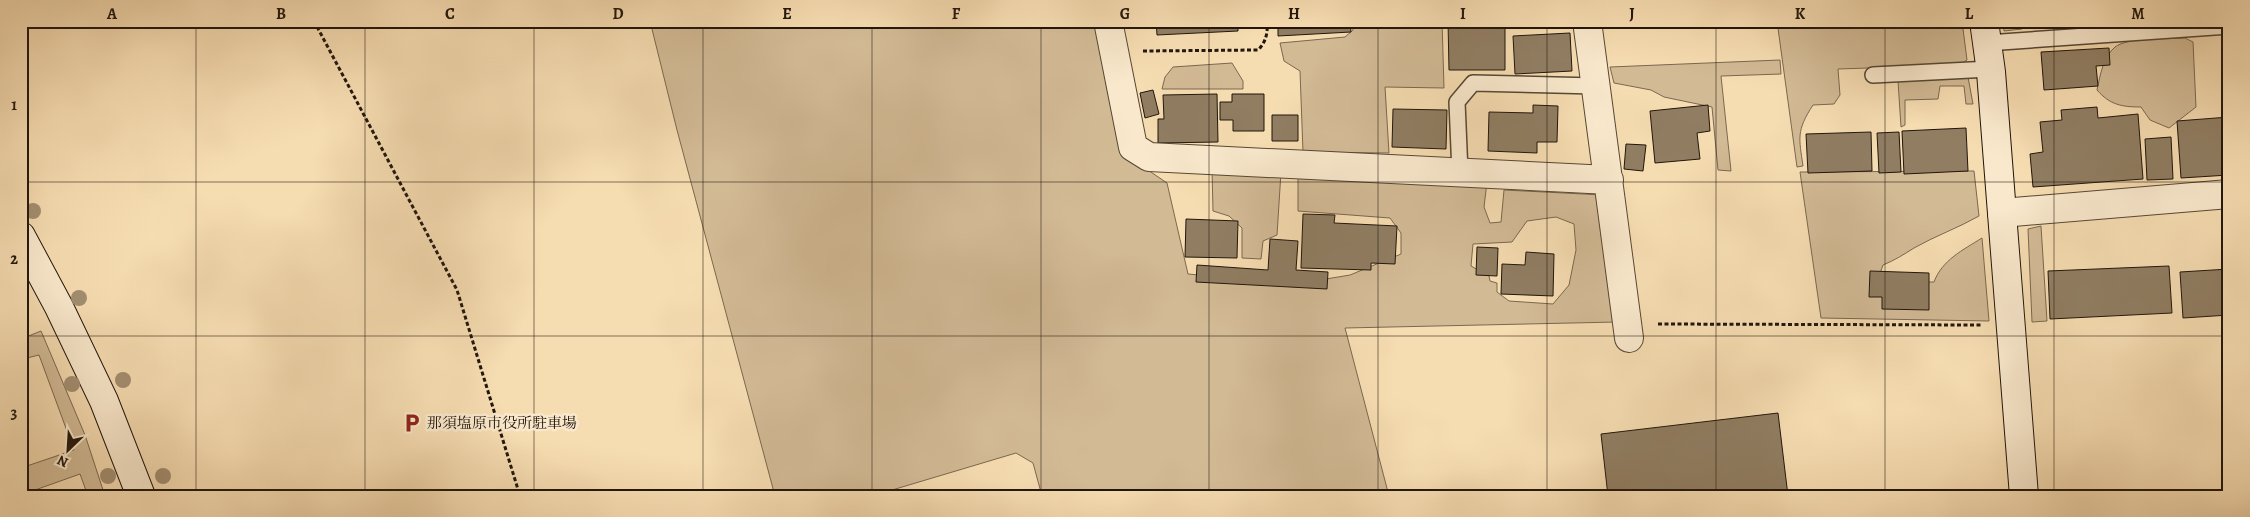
<svg xmlns="http://www.w3.org/2000/svg" width="2250" height="517" font-family="Alegreya,'Noto Serif JP',serif">
<style>
.green{fill:#d2ba95;stroke:#7a6850;fill-rule:evenodd}
.building{fill:#907d62;stroke:#21160c}
.lines{fill:none;stroke-linecap:round;stroke-linejoin:round}
.lane-casing{stroke:#564835;stroke-width:18}
.street-casing{stroke:#564835;stroke-width:30}
.secondary-casing{stroke:#21160c;stroke-width:30}
.path{stroke:#21160c;stroke-width:3;stroke-dasharray:4 2.5;stroke-linecap:butt}
.lane{stroke:#f9e8cc;stroke-width:15}
.street{stroke:#f9e8cc;stroke-width:28}
.secondary{stroke:#f9e8cc;stroke-width:28}
.tree{fill:#a38e71}
.grid{fill:none;stroke:#21160c;stroke-width:1;stroke-opacity:0.55}
.labels{text-anchor:middle;dominant-baseline:central;stroke-width:5;stroke-linejoin:round;paint-order:stroke}
.poi-label{font-size:15px;fill:#21160c;stroke:#f9e8cc;text-anchor:start}
.neatline{fill:none;stroke:#21160c;stroke-width:2}
.grid-label{font-size:16px;text-anchor:middle;font-weight:bold;fill:#21160c}
</style>
<rect width="100%" height="100%" fill="#f6dcb1"/>
<filter id="stains"><feTurbulence type="fractalNoise" baseFrequency=".004" numOctaves="4"/><feColorMatrix values="0 0 0 0 .2 0 0 0 0 .09 0 0 0 0 .02 0 0 0 .5 -.17"/></filter>
<radialGradient id="worn" r=".72"><stop offset=".6" stop-color="#630" stop-opacity="0"/><stop offset="1" stop-color="#630" stop-opacity=".3"/></radialGradient>
<path class="green" d="M650,21H1104L1145,168L1167,183L1188,274L1296,284L1350,275L1401,254V233L1390,218L1298,211V173L1487,182L1484,207L1490,223L1501,222L1504,190L1603,195L1617,322L1345,328L1389,496H1042L1033,463L1016,453L872,496H775L677,130ZM1556,217L1574,224L1576,250L1569,285L1553,304L1509,301L1497,292V283L1490,281L1489,276L1471,266L1473,244L1512,242L1527,221Z
M1353,21H1442L1444,88L1385,87L1389,153L1303,152L1300,71L1284,61L1280,43L1345,37L1353,30Z
M1777,21H1962L1967,60L1959,65L1838,69L1840,95L1834,104L1813,105C1796,131 1799,138 1803,166L1797,167Z
M2003,21H2021L2022,29L2004,31Z
M2185,38L2193,42L2196,107L2169,128L2150,120L2141,107C2122,107 2110,105 2097,90C2100,76 2103,57 2115,47C2128,37 2168,39 2185,38Z
M1780,60L1781,74L1721,76L1731,171L1718,170L1712,107L1664,97L1651,90L1614,83L1610,67Z
M1232,63L1243,81V89H1162L1165,77L1173,67Z
M1968,77L1973,104H1966L1964,86H1940L1938,99L1905,100V125L1901,127L1898,81Z
M1212,169L1281,172L1277,235L1263,241L1261,259L1242,258V228L1229,216L1213,211Z
M1974,171L1979,216C1958,228 1935,236 1914,248C1903,255 1895,260 1883,265L1877,282H1934C1942,260 1963,250 1982,238L1989,321L1821,318L1800,172Z
M2041,226L2047,321L2032,322L2028,229Z
M41,331L85,435L105,496H88L80,474L21,495V468L74,450L39,355L23,359L21,339Z"/>
<path class="building" d="M1156,21H1238V31L1157,35Z
M1278,21H1350L1351,32L1278,36Z
M1448,21H1496V28H1505V70H1449Z
M1570,33L1572,71L1515,74L1513,36Z
M2109,48L2110,65L2096,66L2098,86L2044,90L2041,52Z
M1153,90L1159,114L1145,118L1140,93Z
M1217,94L1218,142L1158,143V119H1164L1163,95Z
M1232,94H1264V131H1233V120H1220V102H1232Z
M1533,105L1558,106L1557,142H1537V153L1488,151L1489,112L1533,113Z
M1708,105L1710,131L1697,133L1700,159L1655,163L1650,111Z
M2097,107L2098,118L2138,114L2143,179L2033,187L2030,154L2043,152L2040,122L2062,120L2061,110Z
M1393,109L1447,110L1446,149L1392,147Z
M1272,115H1298V141H1272Z
M2229,117V175L2181,178L2177,121Z
M1966,128L1968,171L1904,174L1902,131Z
M1871,132L1872,171L1808,173L1806,134Z
M1899,132L1901,172L1879,173L1877,133Z
M2171,137L2173,179L2147,180L2145,139Z
M1626,144L1646,145L1643,171L1624,169Z
M1303,214L1335,215L1334,223L1397,226L1395,264L1371,263V270L1301,268Z
M1186,219L1238,221L1237,258L1185,257Z
M1270,239L1298,241L1296,270L1328,272L1327,289L1196,282L1197,265L1268,270Z
M1477,247L1498,248L1497,276L1476,275Z
M1526,252L1554,254L1553,296L1501,294L1502,264L1525,265Z
M2169,266L2172,313L2050,319L2048,271Z
M2229,269V315L2183,318L2180,272Z
M1870,271L1929,273V310L1882,309V297H1869Z
M1778,413L1788,496H1608L1601,434Z"/>
<g class="lines">
<defs>
<path id="lane" d="M1987,43L2229,26
M1873,75L1990,69
M1460,173L1457,102L1473,83L1596,86"/>
<path id="street" d="M1108,21L1133,147L1149,157L1609,180
M1587,21L1629,338
M2002,213L2229,194"/>
<path id="secondary" d="M1984,21L1991,72L2024,496
M21,236L59,307L104,401L141,496"/>
</defs>
<use href="#lane" class="lane-casing"/>
<use href="#street" class="street-casing"/>
<use href="#secondary" class="secondary-casing"/>
<path class="path" d="M314,21L457,290L520,496
M1143,51L1258,50C1266,42 1268,33 1267,21
M1658,324L1982,325"/>
<use href="#lane" class="lane"/>
<use href="#street" class="street"/>
<use href="#secondary" class="secondary"/>
</g>
<g class="tree">
<circle cx="33" cy="211" r="8"/>
<circle cx="79" cy="298" r="8"/>
<circle cx="123" cy="380" r="8"/>
<circle cx="72" cy="384" r="8"/>
<circle cx="108" cy="476" r="8"/>
<circle cx="163" cy="476" r="8"/>
</g>
<path class="grid" d="M196,21V496M365,21V496M534,21V496M703,21V496M872,21V496M1041,21V496M1209,21V496M1378,21V496M1547,21V496M1716,21V496M1885,21V496M2054,21V496M21,182H2229M21,336H2229"/>
<defs>
<symbol id="parking-bare" viewBox="-9 -9 18 18"><path d="M-3.5-5.5H1a3.5 3.5 0 0 1 0 7H-1V5.5H-3.5ZM-1-3.4V-.6H.8a1.4 1.4 0 0 0 0-2.8Z" fill="#8f2418" stroke="#f9e8cc" stroke-width="2.5" paint-order="stroke"/></symbol>
</defs>
<g fill-rule="evenodd">
<use href="#parking-bare" x="398" y="409" width="28" height="28"/>
</g>
<g class="labels">
<g class="poi-label">
<text x="427" y="423">那須塩原市役所駐車場</text>
</g>
</g>
<rect width="2250" height="517" fill="none" stroke="#f6dcb1" stroke-width="55"/>
<g transform="translate(68 450) rotate(205)" stroke="#f9e8cc" stroke-width="4" paint-order="stroke">
<path d="M0-4L9 19L0 12L-9 19Z" fill="#21160c"/>
<text y="-8" font-size="14" font-weight="bold" text-anchor="middle" fill="#21160c">N</text>
</g>
<rect x="28" y="28" width="2194" height="462" class="neatline"/>
<g class="grid-label">
<text x="112" y="19">A</text>
<text x="281" y="19">B</text>
<text x="450" y="19">C</text>
<text x="618" y="19">D</text>
<text x="787" y="19">E</text>
<text x="956" y="19">F</text>
<text x="1125" y="19">G</text>
<text x="1294" y="19">H</text>
<text x="1463" y="19">I</text>
<text x="1632" y="19">J</text>
<text x="1800" y="19">K</text>
<text x="1969" y="19">L</text>
<text x="2138" y="19">M</text>
<text x="14" y="110">1</text>
<text x="14" y="264">2</text>
<text x="14" y="418">3</text>
</g>
<rect width="100%" height="100%" filter="url(#stains)"/>
<rect width="100%" height="100%" fill="url(#worn)"/>
</svg>
